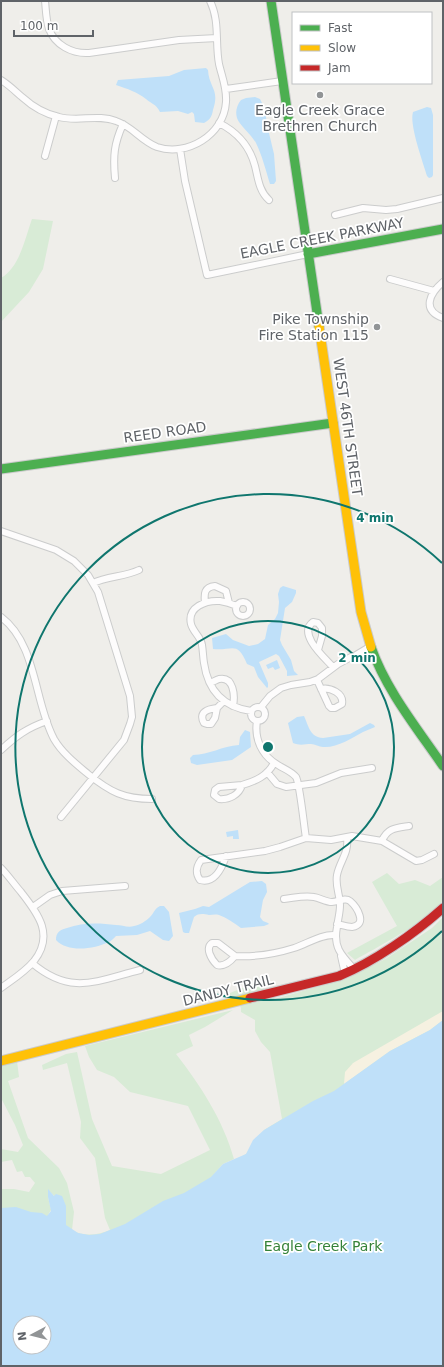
<svg xmlns="http://www.w3.org/2000/svg" width="444" height="1367" font-family="'DejaVu Sans',sans-serif">
<style>
.green{fill:#d8ebd6;fill-rule:evenodd}
.sand{fill:#f6f1e1}
.water{fill:#bfe0f9;fill-rule:evenodd}
.lines{fill:none;stroke-linecap:round;stroke-linejoin:round}
.street-casing{stroke:#cbcccc;stroke-width:8}
.fast-casing{stroke:#cacacb;stroke-width:11}
.slow-casing{stroke:#cacacb;stroke-width:11}
.jam-casing{stroke:#cacacb;stroke-width:11}
.street{stroke:#fdfcfc;stroke-width:6}
.fast{stroke:#4caf50;stroke-width:9}
.slow{stroke:#ffc107;stroke-width:9}
.jam{stroke:#c62828;stroke-width:9}
.ring{fill:none;stroke:#0f766e;stroke-width:2}
.poi-dot{fill:#919496;stroke:#fff;stroke-width:1.5}
.labels{text-anchor:middle;dominant-baseline:central;stroke-width:3.5;stroke-linejoin:round;paint-order:stroke}
.poi-label{font-size:14px;fill:#5f6368;stroke:#fff}
.street-label{font-size:14px;fill:#5f6368;stroke:#fff}
.park-label{font-size:14px;fill:#348238;stroke:#fff}
.centre{fill:#0f766e;stroke:#fff;stroke-width:2}
.ring-label{font-size:12px;text-anchor:middle;font-weight:bold;fill:#0f766e;stroke:#fff;stroke-width:3.5;stroke-linejoin:round;paint-order:stroke}
</style>
<rect width="100%" height="100%" fill="#efeeea"/>
<path class="green" d="M32,219L53,221L43,269L29,292L1,322V278C20,267 25,238 32,219Z
M387,873L399,884L415,880L430,886L443,877C443,884 444,893 443,899C438,916 372,950 355,960L347,953L397,926L372,882Z
M443,917V1366H1V1189H14L29,1192L35,1183L30,1177H25L22,1171L17,1172L12,1160L1,1162V1149L18,1152L23,1145L15,1125L1,1098V1066L17,1061L19,1077L8,1081L28,1138L59,1168L67,1183L74,1212L72,1230C83,1237 99,1235 110,1230L105,1218L95,1158L80,1138L81,1122L67,1063L43,1070L42,1065L66,1054L77,1052L92,1119L112,1166L161,1174L210,1150L188,1106L130,1092L114,1077L97,1070L89,1057L85,1046L233,1010L205,1027L189,1035L193,1046L176,1054C201,1086 223,1120 234,1159L223,1164L214,1174L246,1154L264,1130L282,1119L270,1052L261,1042L255,1031V1020L241,1012V1008L236,998L230,995V993L257,982L275,999L348,978L387,958L432,928ZM48,1190L65,1206L48,1215L51,1210L48,1197ZM20,1323H44V1347H20Z"/>
<path class="sand" d="M443,1011V1020L430,1030L390,1051L344,1084L345,1072L353,1063Z"/>
<path class="water" d="M206,68L208,70C209,88 220,89 213,110C212,116 210,120 204,123L195,122L194,114L192,112L188,114L178,111L160,112C155,103 153,105 146,99C137,92 128,89 116,85L118,80L169,76L184,70Z
M255,97L260,99L264,107L269,133L274,154L276,181L274,184H270C266,171 262,155 256,143C251,134 239,125 237,118C235,111 237,105 241,100L246,98Z
M427,107L431,108L433,115V175L432,177L429,178L427,176C423,162 409,125 413,112Z
M283,586L296,590V593L292,602L285,608L280,640L282,645L291,660L294,671L298,675L287,676V671L279,656L276,654L259,662L268,683V687L267,688L258,677L254,667L247,664C237,640 233,651 213,649L212,638L226,634L233,640L249,646L258,644L265,639L268,625L275,619L278,613L279,602L278,594L280,588Z
M277,660L280,668L275,670L273,667L268,669L266,665Z
M304,716C309,727 310,737 323,738L350,734L370,723L374,725L375,727C371,729 367,730 363,732C352,738 337,748 323,747C319,747 315,744 311,744C305,744 300,746 293,743L288,723L297,717Z
M245,730L250,732L251,747L232,760L197,765L191,763L190,758L193,755C209,755 222,746 239,745L240,737Z
M238,830L239,839H233V836L227,837L226,832Z
M250,882L262,881L266,884L267,892L263,900L260,917L263,921L268,923L269,924L264,926L241,928C234,923 227,918 219,915C215,914 212,915 209,915C203,914 199,913 194,917L189,933H185L183,932L179,913L195,909L203,906L209,907Z
M160,906H164L169,912L173,936L169,941L163,940L150,931L137,935L116,936C114,938 111,941 109,942C94,949 68,953 56,940C56,932 60,930 67,928C83,922 100,923 116,925C122,925 128,928 134,926C140,925 146,921 150,917C154,913 155,908 160,906Z
M443,1020V1366H1V1208L16,1207L31,1212L42,1213L47,1216L51,1211L48,1197V1189L54,1196L56,1194L62,1196L66,1206V1225L78,1233L89,1235L100,1234L125,1224L163,1201L184,1193L211,1177L223,1164L246,1154L253,1140L264,1130L313,1101L334,1091L390,1051L430,1030ZM20,1323H44V1347H20Z"/>
<g class="lines">
<defs>
<path id="street" d="M45,1C46,10 46,20 49,29C55,45 72,54 89,53L179,40L217,38
M1,80C9,85 15,91 22,97C33,107 45,114 59,117C78,122 98,114 116,121C132,126 141,141 157,147C187,157 224,135 226,102C227,88 222,77 219,64C215,43 220,21 210,1
M226,89L282,81
M219,123C237,132 250,147 255,166C258,178 259,191 269,200
M180,149L185,181L207,275L308,254
M45,156L56,116
M115,178C113,156 114,144 123,124
M335,215L363,208L386,210L397,209L443,198
M390,279L434,291
M443,282C430,293 421,310 443,318
M1,531L56,550L74,561L88,575L98,592L130,696L132,717L130,724L124,740L61,817
M93,583C108,576 124,577 139,570
M236 609a7 7 0 1 1 14 0a7 7 0 1 1-14 0Z
M205,603C204,594 204,587 215,586L226,591L229,603
M237,606C232,604 226,602 220,601C206,600 187,607 191,624C193,632 201,637 202,645C203,651 203,657 204,663C208,691 223,707 251,711
M1,617C37,644 34,702 54,739C62,753 76,764 88,774C110,792 124,799 152,799
M318,650L322,636V628L318,623L313,622C297,634 325,658 333,667
M356,655L371,646
M317,680L329,706L331,708H335L342,704C344,693 330,687 321,689
M210,683C213,682 216,680 219,679C234,676 235,696 233,706
M251 714a7 7 0 1 1 14 0a7 7 0 1 1-14 0Z
M261,707L270,696L281,688L291,685L310,682L318,679L338,664L353,656L374,654
M217,708C208,709 198,712 204,723L207,724H211L215,718L217,708L224,701
M257,721C254,739 262,756 278,765C284,769 291,771 296,777C300,784 304,827 306,838
M1,750C16,736 27,728 47,721
M267,772L277,784L286,787L316,783L341,773L372,768
M242,785C239,795 229,800 219,799L214,795L215,790L219,787Z
M242,785C256,781 267,776 274,763
M347,837C349,854 340,860 337,875C335,886 340,895 340,905C340,913 338,919 337,927C333,947 341,955 354,969
M382,841C387,828 396,828 409,826
M226,856C222,868 215,884 200,880C195,873 196,867 201,860L265,851L280,847L306,838L331,840L352,836L382,841L416,861L422,860L434,854
M1,868C8,875 14,884 21,892C37,913 55,934 34,961C25,972 12,980 1,988
M284,899C294,898 304,895 314,897C320,898 326,902 332,902C338,902 345,897 350,901C357,907 368,925 352,927C347,927 342,925 337,924
M33,907L50,895L62,891L125,886
M212,943H218L235,956C230,962 224,967 217,965C211,959 205,948 212,943Z
M235,956C254,957 275,954 294,948C307,944 321,934 335,935
M341,956L345,974
M32,963C71,996 96,981 140,970"/>
<path id="fast" d="M271,1L319,326
M308,254L443,229
M1,469L333,423
M371,647C386,690 417,728 443,766"/>
<path id="slow" d="M319,326L361,612L371,647
M1,1061L250,998"/>
<path id="jam" d="M250,998L339,976C374,962 415,933 443,908"/>
</defs>
<use href="#street" class="street-casing"/>
<use href="#fast" class="fast-casing"/>
<use href="#slow" class="slow-casing"/>
<use href="#jam" class="jam-casing"/>
<use href="#street" class="street"/>
<use href="#fast" class="fast"/>
<use href="#slow" class="slow"/>
<use href="#jam" class="jam"/>
</g>
<g class="ring">
<circle cx="268" cy="747" r="126"/>
<path d="M442 931A253 253 0 1 1 442 563"/>
</g>
<g class="poi-dot">
<circle cx="320" cy="95" r="4"/>
<circle cx="377" cy="327" r="4"/>
</g>
<g class="labels">
<g class="poi-label">
<text x="320" y="110">Eagle Creek Grace<tspan x="320" dy="16">Brethren Church</tspan></text>
<text x="369" y="319" text-anchor="end">Pike Township<tspan x="369" dy="16">Fire Station 115</tspan></text>
</g>
<g class="street-label">
<text transform="translate(322 238) rotate(-11)">EAGLE CREEK PARKWAY</text>
<text transform="translate(348 427) rotate(82)">WEST 46TH STREET</text>
<text transform="translate(165 432) rotate(-8)">REED ROAD</text>
<text transform="translate(228 990) rotate(-14)">DANDY TRAIL</text>
</g>
<g class="park-label">
<text x="323" y="1246">Eagle Creek Park</text>
</g>
</g>
<circle cx="268" cy="747" r="6" class="centre"/>
<g class="ring-label">
<text x="375" y="522">4 min</text>
<text x="357" y="662">2 min</text>
</g>
<rect width="444" height="1367" fill="none" stroke="#5f6368" stroke-width="4"/>
<rect x="292" y="12" width="140" height="72" fill="#ffffff" stroke="#bfc1c3"/>
<rect x="300" y="25" width="20" height="6" fill="#4caf50" stroke="#bfc1c3"/>
<text x="328" y="32" font-size="12" fill="#5f6368">Fast</text>
<rect x="300" y="45" width="20" height="6" fill="#ffc107" stroke="#bfc1c3"/>
<text x="328" y="52" font-size="12" fill="#5f6368">Slow</text>
<rect x="300" y="65" width="20" height="6" fill="#c62828" stroke="#bfc1c3"/>
<text x="328" y="72" font-size="12" fill="#5f6368">Jam</text>
<g transform="translate(32 1335) rotate(263)"><circle r="19" fill="#ffffff" stroke="#bfc1c3"/>
<path d="M0-3L7 15L0 10L-7 15Z" fill="#919496"/>
<text y="-6" font-size="11" font-weight="bold" text-anchor="middle" fill="#5f6368">N</text>
</g>
<path d="M14 30v6h79v-6" fill="none" stroke="#5f6368" stroke-width="2"/>
<text x="20" y="30" font-size="12" fill="#5f6368" stroke="#ffffff" stroke-width="3" paint-order="stroke">100 m</text>
</svg>
